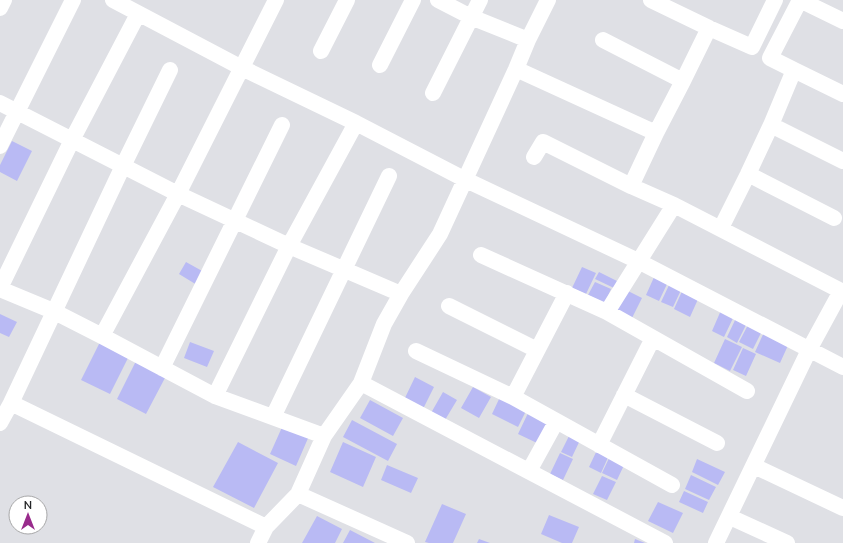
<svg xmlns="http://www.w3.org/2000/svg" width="843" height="543" font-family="Mulish,sans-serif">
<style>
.building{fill:#b9baf4}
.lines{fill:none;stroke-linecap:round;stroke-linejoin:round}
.minor{stroke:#fff;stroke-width:16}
</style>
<rect width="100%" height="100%" fill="#dfe0e5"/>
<path class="building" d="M12,141L32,151L17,181L0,172V165Z
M186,262L204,272L197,285L179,274Z
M582,267L596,273L586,294L572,288Z
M599,272L617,281L614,288L595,279Z
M655,275L668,282L659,301L646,295Z
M595,282L611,289L605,303L588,295Z
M670,283L682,288L673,307L661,302Z
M683,289L699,297L690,317L674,309Z
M626,290L642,298L632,318L616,311Z
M722,308L735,314L724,337L712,331Z
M0,314L17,322L9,337L0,333Z
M737,316L748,321L737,343L727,337Z
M749,323L763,329L753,349L739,342Z
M765,330L790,341L780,363L755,352Z
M725,339L742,347L730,371L714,363Z
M101,340L130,354L110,394L81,380Z
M190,342L214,351L207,367L184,358Z
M743,348L756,354L746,376L733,370Z
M136,361L166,376L146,414L117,399Z
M415,377L434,387L422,411L403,402Z
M473,387L491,397L479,418L461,408Z
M443,392L457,400L445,420L431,413Z
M500,397L527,409L518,427L492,414Z
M370,400L403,418L393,436L360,418Z
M529,411L548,420L537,443L518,434Z
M352,420L397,444L388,461L343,437Z
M283,425L309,436L296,466L270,454Z
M571,432L582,436L572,457L561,452Z
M238,442L278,463L254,508L213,487Z
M343,442L376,457L363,487L330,472Z
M598,448L610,453L601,473L589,467Z
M560,453L573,459L563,480L550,474Z
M611,454L626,461L617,480L602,473Z
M697,459L725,472L718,485L692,472Z
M387,465L418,478L411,493L381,480Z
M691,475L716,487L709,500L685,489Z
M602,476L616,482L607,500L593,494Z
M684,491L708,502L703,513L679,502Z
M658,502L683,513L673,533L648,521Z
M442,504L466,514L453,543H429L425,542Z
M549,515L579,527L572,543H562L541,534Z
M317,516L342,529L335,543H302Z
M350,530L375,543H343Z
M479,539L490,543H477Z
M635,539L645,543H634Z"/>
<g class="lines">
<path class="minor" d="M113,0L242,68L356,123L466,180L638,261L843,367
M438,0L471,17L528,40
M800,0L843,21
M0,8L4,0
M709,28L752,47L775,0
M603,40L683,81L709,28L651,0
M321,51L347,0
M380,65L413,0
M516,69L656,133L683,81
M794,70L770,58L800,0
M433,93L480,0
M0,103L178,194L289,246L401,294
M771,125L794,70L843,94
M0,146L73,0
M534,157L543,142L631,186L656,133
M748,174L771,125L843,161
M674,205L841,291L810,348L716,543
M721,228L748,174L834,218
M481,255L607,312L747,391
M0,288L72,140L138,14
M0,289L53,311L102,336L215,396L324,436
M449,306L537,350
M607,312L674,205L631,186
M102,336L178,194L276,0
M416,351L513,397L672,485
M162,368L282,125
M361,383L665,543
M624,395L717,443
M215,396L289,246L356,123
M513,397L567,293
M11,403L123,166L170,70
M273,417L389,176
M0,423L11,403L266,527
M599,445L653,338
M754,466L843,508
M529,471L556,422
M298,494L407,543
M730,517L787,543
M258,543L266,527L298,494L324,436L361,383L384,324L401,294L440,234L516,69L528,40L548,0"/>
</g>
<g transform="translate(28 515)"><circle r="19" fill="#ffffff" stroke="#a8a8a9"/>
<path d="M0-3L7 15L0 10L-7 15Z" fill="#992b8c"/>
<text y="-6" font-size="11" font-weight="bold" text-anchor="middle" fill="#252628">N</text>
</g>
</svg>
